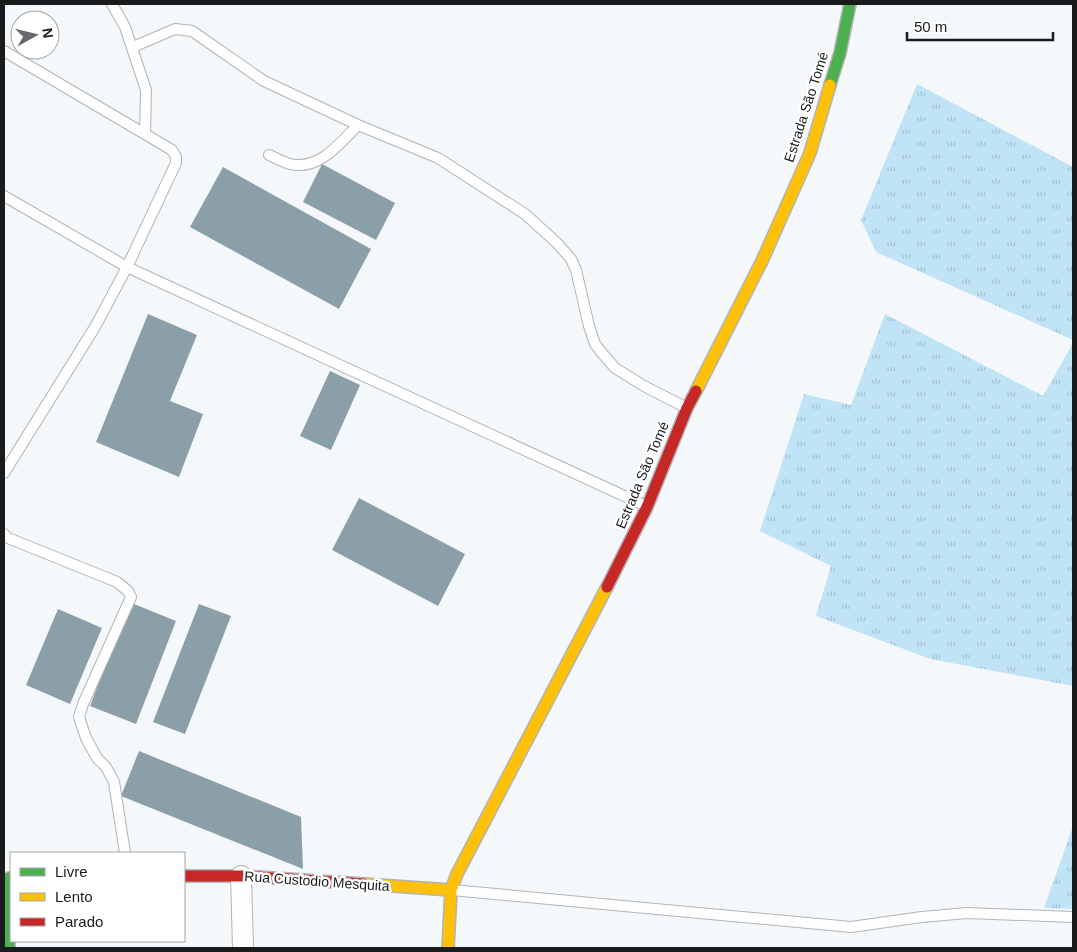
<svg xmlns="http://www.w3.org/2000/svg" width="1077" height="952" font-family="Arial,sans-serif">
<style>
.grass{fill:url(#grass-tufts)}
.building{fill:#8a9fa8}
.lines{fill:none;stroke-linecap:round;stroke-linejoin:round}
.lane-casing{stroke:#b1b3b5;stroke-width:12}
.street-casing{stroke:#b1b3b5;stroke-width:22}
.fast-casing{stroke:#b1b3b5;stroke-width:14}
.slow-casing{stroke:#b1b3b5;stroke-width:14}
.jam-casing{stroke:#b1b3b5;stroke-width:14}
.lane{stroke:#fefefe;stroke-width:10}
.street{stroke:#fefefe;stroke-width:20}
.fast{stroke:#4caf50;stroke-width:11}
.slow{stroke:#ffc107;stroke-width:11}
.jam{stroke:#c62828;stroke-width:11}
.labels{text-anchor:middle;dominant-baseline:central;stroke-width:5;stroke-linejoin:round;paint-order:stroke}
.street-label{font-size:14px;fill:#191b1d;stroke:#fff}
</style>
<defs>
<pattern id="grass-tufts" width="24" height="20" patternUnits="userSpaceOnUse" patternTransform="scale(1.25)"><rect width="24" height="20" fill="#c0e3f6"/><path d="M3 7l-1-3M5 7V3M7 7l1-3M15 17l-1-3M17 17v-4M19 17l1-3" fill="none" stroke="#a4c2d2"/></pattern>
</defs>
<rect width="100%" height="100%" fill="#f5f8fb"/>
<path class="grass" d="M917,84L1073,167V340L876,252L861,220Z
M885,314L1043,396L1073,343V686L930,659L816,616L831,566L760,531L804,394L851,405Z
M1073,826V909L1044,908Z"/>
<path class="building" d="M322,164L395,203L376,240L303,202Z
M223,167L371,249L339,309L190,227Z
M148,314L197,335L170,401L203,414L179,477L96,442Z
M330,371L360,385L331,450L300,436Z
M359,498L465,554L438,606L332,550Z
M129,602L176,621L136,724L90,706Z
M199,604L231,616L185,734L153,722Z
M58,609L102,628L70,704L26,685Z
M139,751L301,817L303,869L121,796Z"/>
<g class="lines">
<defs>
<path id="lane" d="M112,4L125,27L146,90L145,134
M133,47L175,29L192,31L264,81L358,125L438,158L525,214L557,243L571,259L576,270L589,326L595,344L602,353L615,368L644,386L687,408
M4,51L172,150L176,157V163L127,267L95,327L4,473
M269,155C276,158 283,162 290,164C319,171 340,143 358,125
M4,196L127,267L646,506
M4,534L8,538L117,582L128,591L131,597L83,704L79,717L86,738L97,758L106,767L114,782L125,853
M452,890L851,927L922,917L967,913L1073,917"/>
<path id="street" d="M241,876L243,948"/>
<path id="fast" d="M830,85L840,53L850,4
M9,878V948"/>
<path id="slow" d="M696,391L762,261L810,153L830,85
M364,884L451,890
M448,948L451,890L457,874L607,587"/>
<path id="jam" d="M607,587L647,507L687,408L696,391
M184,876H241L364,884"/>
</defs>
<use href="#lane" class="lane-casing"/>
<use href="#street" class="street-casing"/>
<use href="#fast" class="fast-casing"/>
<use href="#slow" class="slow-casing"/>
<use href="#jam" class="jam-casing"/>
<use href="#lane" class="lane"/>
<use href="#street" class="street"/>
<use href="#fast" class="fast"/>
<use href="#slow" class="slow"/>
<use href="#jam" class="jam"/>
</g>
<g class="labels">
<g class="street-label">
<text transform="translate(806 107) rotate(-72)">Estrada São Tomé</text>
<text transform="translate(642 475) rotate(-67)">Estrada São Tomé</text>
<text transform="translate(317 881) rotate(4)">Rua Custodio Mesquita</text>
</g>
</g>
<rect width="1077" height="952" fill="none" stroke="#191b1d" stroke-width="10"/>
<rect x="10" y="852" width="175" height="90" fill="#ffffff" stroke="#a3a4a5"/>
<rect x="20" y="868" width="25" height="8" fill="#4caf50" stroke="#a3a4a5"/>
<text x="55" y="877" font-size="15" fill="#191b1d">Livre</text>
<rect x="20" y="893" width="25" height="8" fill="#ffc107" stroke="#a3a4a5"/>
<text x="55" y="902" font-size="15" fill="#191b1d">Lento</text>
<rect x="20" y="918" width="25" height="8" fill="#c62828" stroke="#a3a4a5"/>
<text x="55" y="927" font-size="15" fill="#191b1d">Parado</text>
<g transform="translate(35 35) rotate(82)"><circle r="24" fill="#ffffff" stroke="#a3a4a5"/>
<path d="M0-4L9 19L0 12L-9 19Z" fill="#66686b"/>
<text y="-8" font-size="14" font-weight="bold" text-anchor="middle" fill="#191b1d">N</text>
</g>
<path d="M907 32v8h146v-8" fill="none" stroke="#191b1d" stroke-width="2.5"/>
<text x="914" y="32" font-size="15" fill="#191b1d" stroke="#ffffff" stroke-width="4" paint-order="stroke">50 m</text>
</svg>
